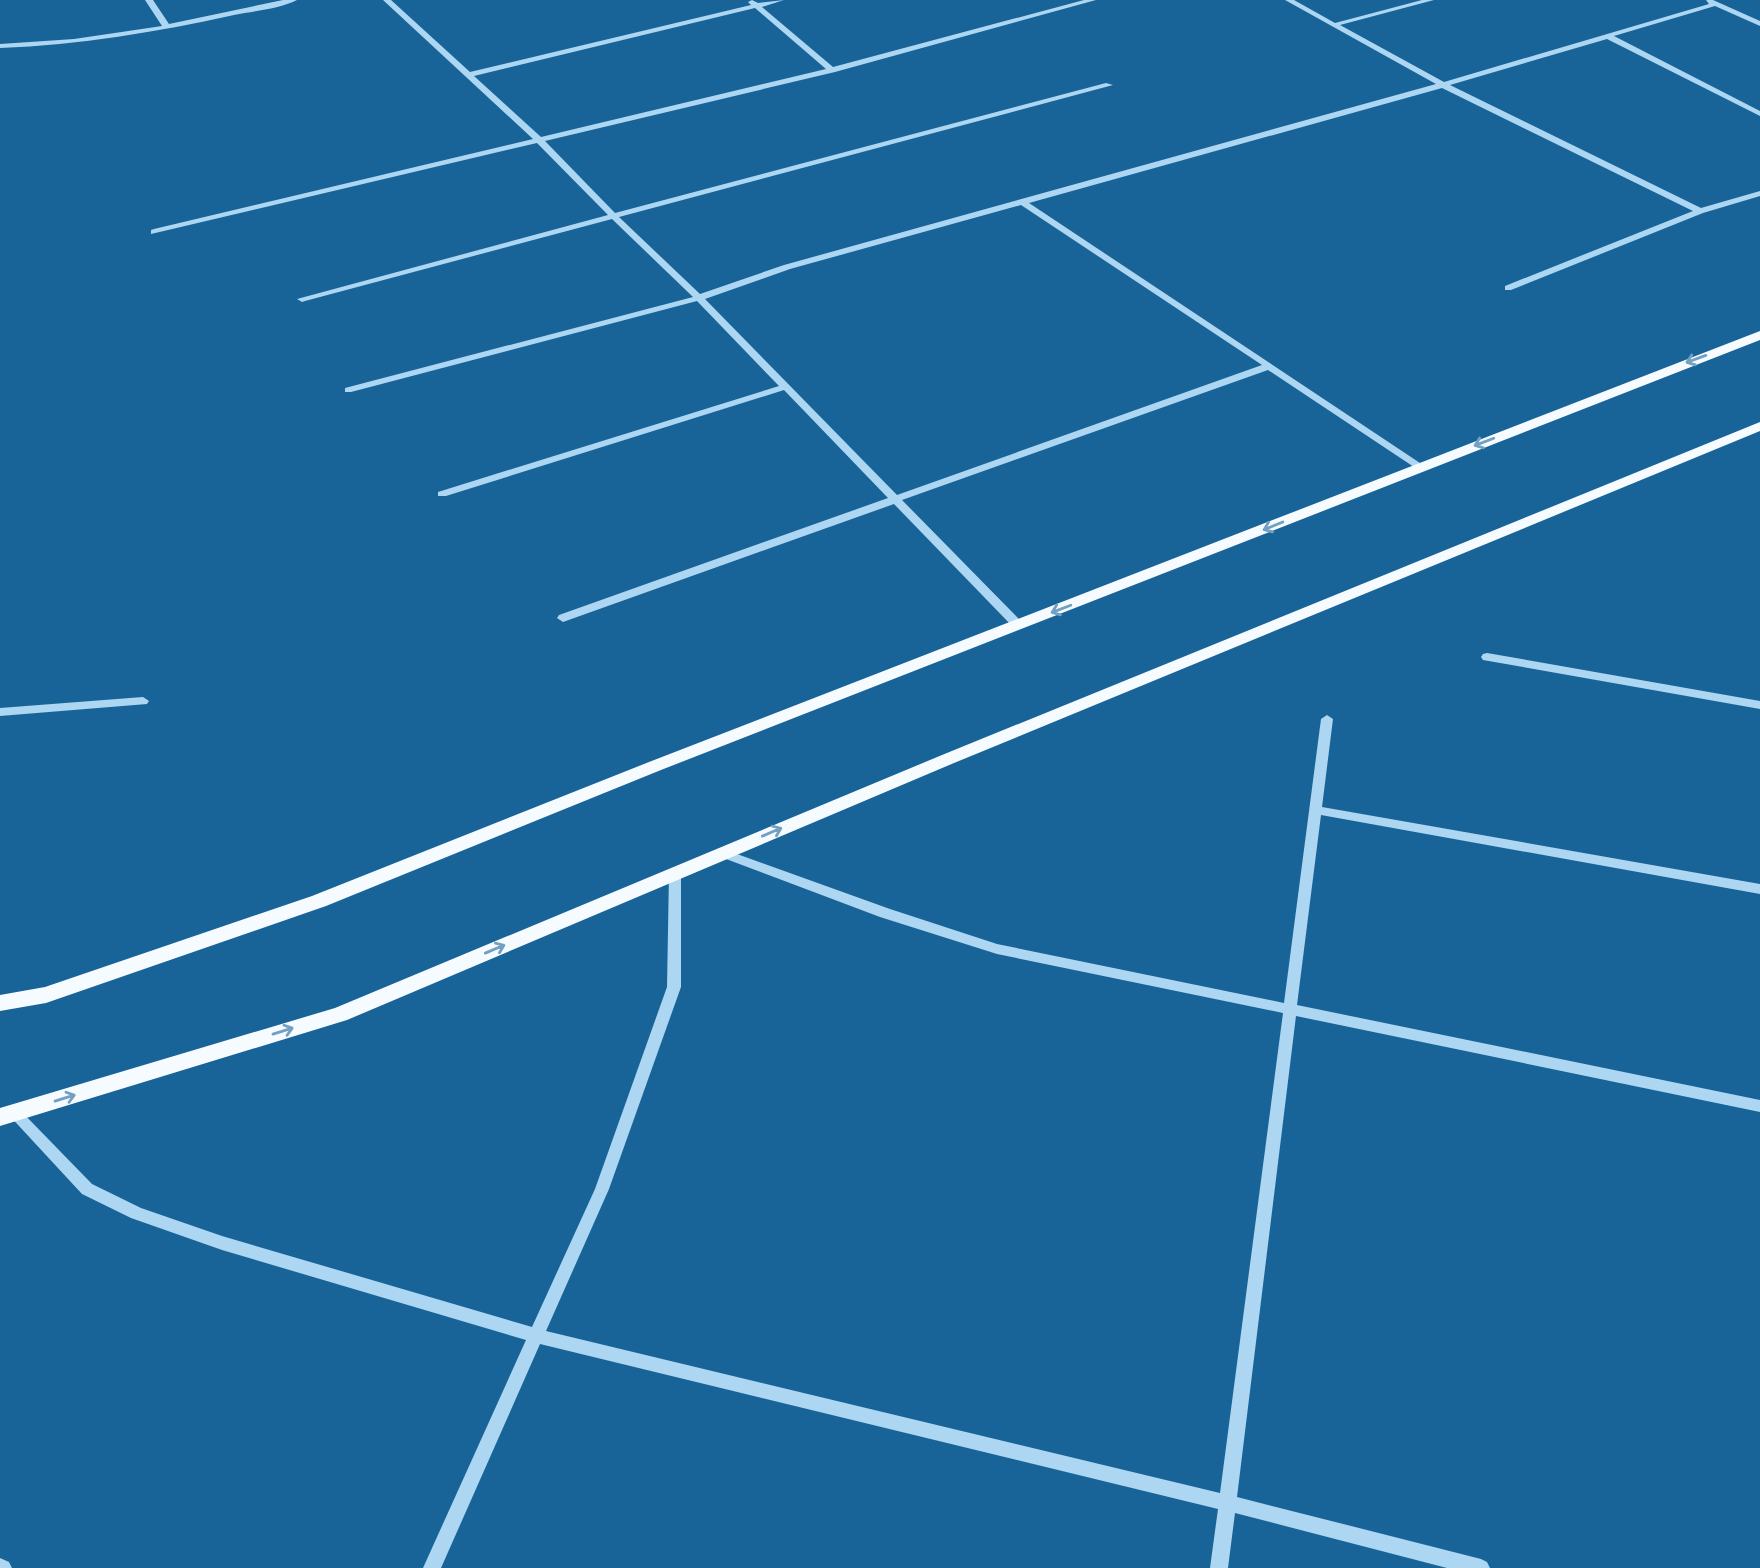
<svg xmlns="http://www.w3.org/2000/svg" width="1760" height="1568" font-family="Quicksand,sans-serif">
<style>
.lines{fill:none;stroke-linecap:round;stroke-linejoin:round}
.minor{fill:#acd6f1;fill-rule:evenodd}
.major{fill:#f6fbff;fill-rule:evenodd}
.oneway{stroke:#71a0c2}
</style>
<rect width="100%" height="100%" fill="#186499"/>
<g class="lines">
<path class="minor" d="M145,0H153L169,24L283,0H297C279,9 254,11 234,15C157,32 80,45 0,48V44L74,39L162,26Z
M383,0H391L470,72L751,5L748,2L752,0L758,3L784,0L762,7L833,67L1084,0H1096L835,72L545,141L615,213L1106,83L1113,85L619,217L700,294L784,265L1436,84L1285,0H1294L1335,23L1422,0H1434L1340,25L1444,82L1709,4L1706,0H1713L1760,21V26L1715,6L1614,36L1760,111V116L1607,39L1450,85L1701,208L1760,191V196L1703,213L1511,290H1505V286L1693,211L1442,88L1029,203L1426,467L1425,469H1417L1268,370L902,500L1022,622L1024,625L1022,628H1014L894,504L563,622L557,618L559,615L888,498L784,390L446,496H438V492L779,386L697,301L351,392H345V388L693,297L612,219L305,301L302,302L297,299L608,215L537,143L151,234V230L154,229L533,139ZM755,8L826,69L541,137L474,76ZM1021,205L1262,365L897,495L705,299L790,269Z
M1487,653L1760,701V709L1483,660L1481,657L1483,654Z
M143,697L149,701L147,704L0,716V708Z
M1327,715L1333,719L1322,807L1760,884V894L1321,815L1297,1005L1760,1100V1112L1296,1016L1237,1497L1481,1559L1487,1562L1490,1568H1447L1235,1513L1228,1568H1210L1218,1509L540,1344L441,1568H423L526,1340L222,1250L131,1218L82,1194L7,1113L9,1109L14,1107L19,1109L92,1184L141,1208L222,1236L532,1327L595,1189L667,987L669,873L670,870H680L681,873V987L609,1189L546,1331L1220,1493L1283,1013L997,954L880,917L718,856L716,853L718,850H726L890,909L997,944L1284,1003L1321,719Z
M0,1558L9,1562L12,1568H0Z"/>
<path class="major" d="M1760,331V340L661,770L326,906L46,1003L0,1011V995L45,987L312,896L649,762Z
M1760,422V431L954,763L347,1020L0,1126V1108L335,1008L942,755Z"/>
</g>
<defs><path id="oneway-shaft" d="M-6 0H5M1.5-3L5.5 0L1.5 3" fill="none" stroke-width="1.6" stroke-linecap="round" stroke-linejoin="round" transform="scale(1.75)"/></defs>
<g class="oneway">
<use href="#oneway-shaft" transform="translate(1696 359) rotate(160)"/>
<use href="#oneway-shaft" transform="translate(1484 442) rotate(159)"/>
<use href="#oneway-shaft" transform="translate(1273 526) rotate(158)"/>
<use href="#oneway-shaft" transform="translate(1061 609) rotate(159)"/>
<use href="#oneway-shaft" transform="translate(772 832) rotate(-23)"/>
<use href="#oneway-shaft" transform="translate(495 949) rotate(-23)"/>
<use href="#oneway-shaft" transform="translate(283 1031) rotate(-17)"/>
<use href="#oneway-shaft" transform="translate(65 1098) rotate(-17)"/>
</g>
</svg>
